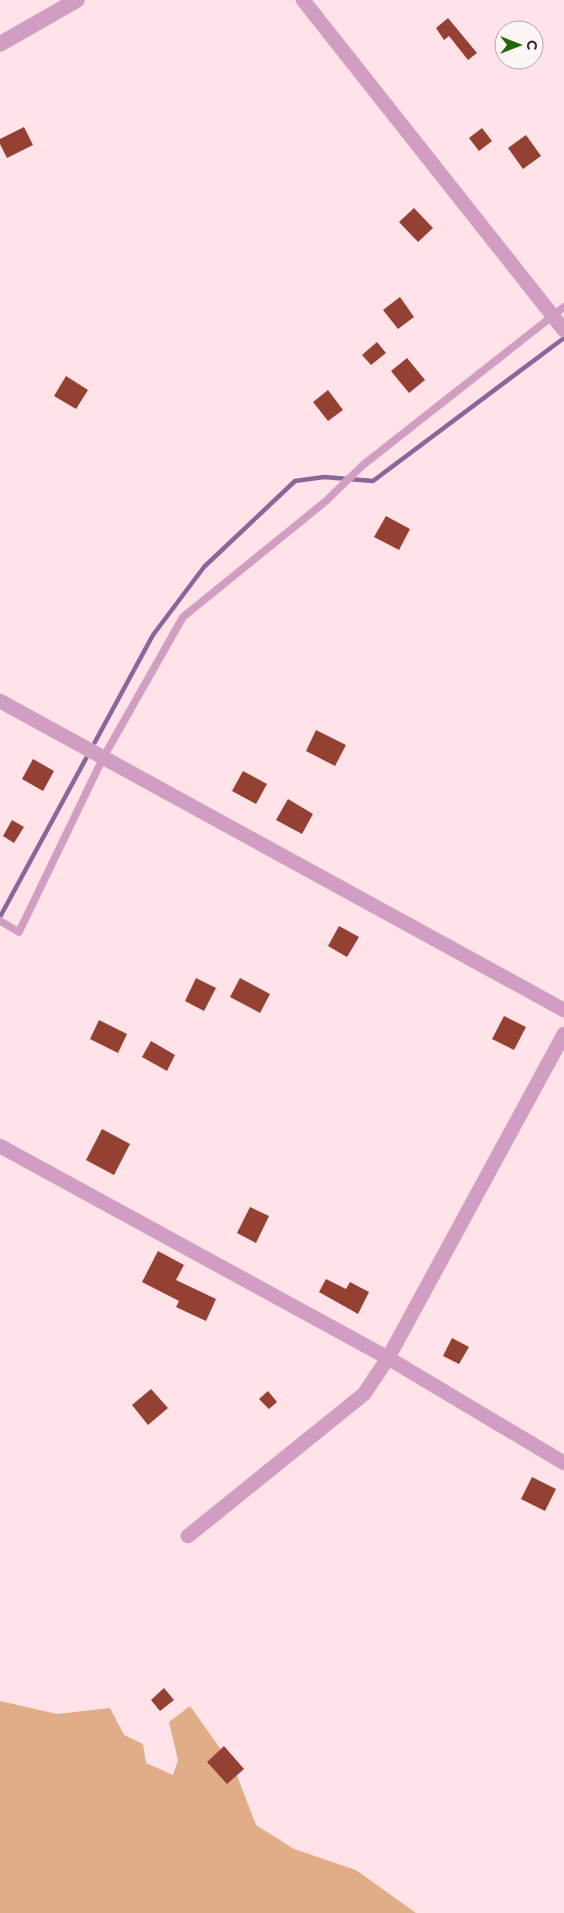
<svg xmlns="http://www.w3.org/2000/svg" width="564" height="1913" font-family="Montserrat,sans-serif">
<style>
.green{fill:#e0ad87}
.lines{fill:none;stroke-linecap:round;stroke-linejoin:round}
.stream{stroke:#89679b;stroke-width:4.5}
.building{fill:#944133}
.service-casing{stroke:#d8bfc3;stroke-width:8}
.minor-casing{stroke:#d8bfc3;stroke-width:15}
.tertiary-casing{stroke:#d8bfc3;stroke-width:16}
.service{stroke:#d29dc2;stroke-width:7}
.minor{stroke:#d29dc2;stroke-width:14}
.tertiary{stroke:#d29dc2;stroke-width:15}
</style>
<rect width="100%" height="100%" fill="#ffe3e8"/>
<path class="green" d="M0,1701L57,1714L110,1708L124,1735L143,1744L146,1763L173,1775L178,1760L169,1722L190,1706L234,1768L256,1825L294,1849L356,1870L416,1913H0Z"/>
<g class="lines">
<path class="stream" d="M0,917L153,635L204,567L295,481L324,477L373,481L564,338"/>
</g>
<path class="building" d="M448,18L477,53L468,60L449,36L444,40L436,28Z
M24,127L33,145L7,158L0,144V139Z
M482,128L492,141L479,151L469,138Z
M526,135L541,156L523,169L508,148Z
M414,208L433,228L418,242L399,222Z
M400,297L414,317L398,329L383,310Z
M377,342L386,353L371,365L362,355Z
M407,358L425,380L409,393L391,371Z
M66,376L88,390L76,409L54,396Z
M328,390L343,410L328,421L313,402Z
M386,516L410,529L399,550L374,537Z
M316,730L346,745L335,766L306,751Z
M33,759L54,771L43,791L22,779Z
M243,771L267,784L256,804L232,791Z
M288,799L313,814L302,834L276,820Z
M12,820L24,827L14,843L3,836Z
M339,926L359,937L347,957L328,946Z
M196,978L216,988L204,1011L185,1001Z
M240,978L270,994L260,1013L230,997Z
M504,1016L526,1027L514,1050L492,1039Z
M99,1020L127,1034L118,1053L90,1039Z
M151,1041L175,1055L167,1071L142,1057Z
M102,1129L130,1144L114,1175L86,1160Z
M250,1207L269,1216L256,1243L237,1233Z
M158,1251L184,1265L176,1280L216,1299L206,1321L176,1307L179,1301L142,1282Z
M326,1279L346,1289L350,1282L369,1292L358,1314L319,1292Z
M452,1338L469,1347L459,1364L443,1356Z
M151,1389L168,1408L148,1425L132,1405Z
M268,1391L277,1402L269,1409L259,1399Z
M532,1477L556,1489L545,1511L521,1499Z
M164,1688L174,1700L160,1711L151,1700Z
M224,1746L244,1769L227,1784L207,1762Z"/>
<g class="lines">
<defs>
<path id="service" d="M0,921L19,932L103,758L183,617L326,501L363,465L564,307"/>
<path id="minor" d="M303,0L564,330
M0,701L564,1010
M0,1146L388,1358L564,1463
M188,1536L364,1394L388,1358L564,1034"/>
<path id="tertiary" d="M0,44L77,0"/>
</defs>
<use href="#service" class="service-casing"/>
<use href="#minor" class="minor-casing"/>
<use href="#tertiary" class="tertiary-casing"/>
<use href="#service" class="service"/>
<use href="#minor" class="minor"/>
<use href="#tertiary" class="tertiary"/>
</g>
<g transform="translate(519 45) rotate(90)"><circle r="24" fill="#fdf6f7" stroke="#b0a6a8"/>
<path d="M0-4L9 19L0 12L-9 19Z" fill="#226800"/>
<text y="-8" font-size="14" font-weight="bold" text-anchor="middle" fill="#3c2f31">С</text>
</g>
</svg>
